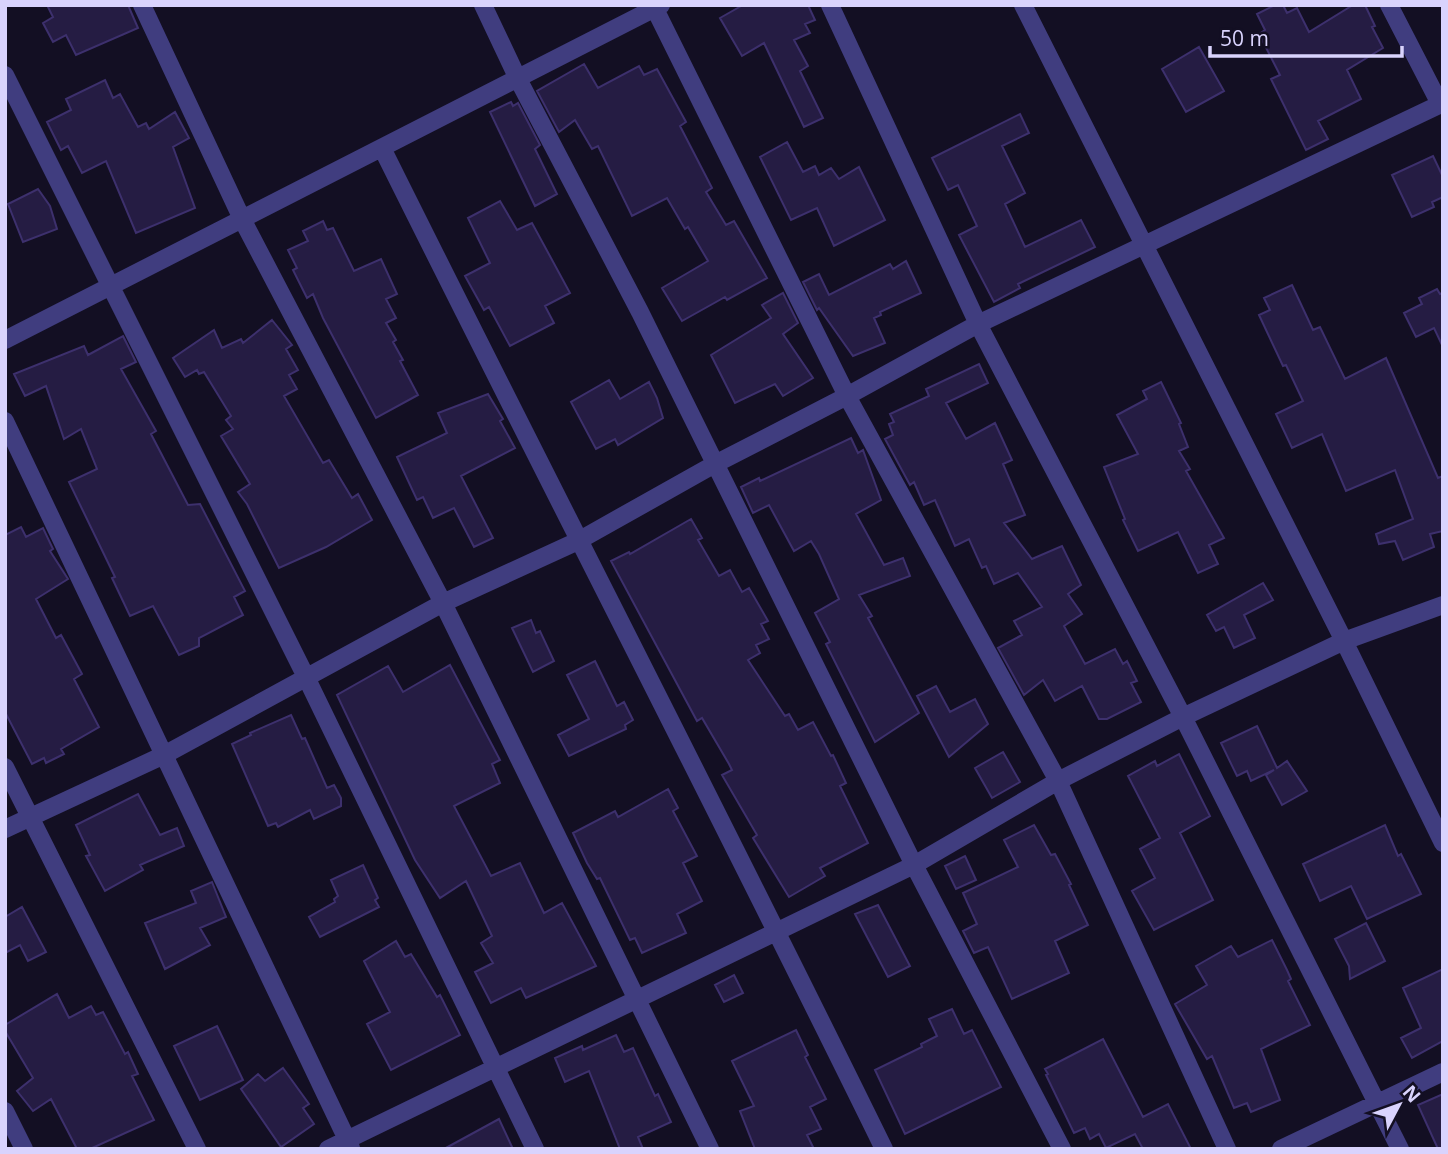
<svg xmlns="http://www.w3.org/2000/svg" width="1448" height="1154" font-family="'Open Sans',sans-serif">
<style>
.building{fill:#251c43;stroke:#3d306d;stroke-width:2}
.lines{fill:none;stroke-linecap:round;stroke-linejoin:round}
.minor{stroke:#403d7f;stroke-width:18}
</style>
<rect width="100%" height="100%" fill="#130f23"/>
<path class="building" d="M47,5H128L138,28L76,55L66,35L53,42L43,23L53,17Z
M743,5H808L815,20L805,24L810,33L794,40L808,66L800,71L823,118L804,127L764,43L742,56L720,18Z
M1275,5H1283L1287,13L1297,8L1309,32L1353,5H1365L1375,26L1372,27L1383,48L1347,70L1361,99L1318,121L1328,139L1306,150L1271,79L1280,75L1259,34L1265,30L1257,14Z
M1199,47L1224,91L1186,112L1162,69Z
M584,64L598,88L639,66L644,75L657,69L686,122L680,126L712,188L706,192L726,225L734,221L767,278L727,300L725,297L682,321L662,288L708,261L688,227L685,229L667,198L632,216L598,146L592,149L575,120L559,132L537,91Z
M105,80L113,98L120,94L138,127L146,123L149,129L175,112L189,138L173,147L195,208L136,233L106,161L82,173L68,146L61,150L47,122L71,110L66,99Z
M511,102L513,106L518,103L540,145L535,149L557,194L535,206L490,112Z
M1020,114L1029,133L1002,146L1025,193L1005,204L1025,247L1081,220L1095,247L1018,284L1020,288L994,302L959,235L977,226L958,185L948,190L932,158Z
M787,142L803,172L815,166L819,175L831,168L839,179L859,167L885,220L834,246L817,208L791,220L760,157Z
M1433,156L1443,177V197L1432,202L1434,207L1412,217L1392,175Z
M38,189L50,206L57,229L23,242L8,204Z
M500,201L517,230L532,223L570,293L545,306L554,323L510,346L489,307L484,310L465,276L490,263L468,218Z
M323,221L327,230L333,228L354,271L381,259L397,294L386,299L396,318L386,323L396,340L393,342L403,360L400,361L418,395L376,418L323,318L313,294L307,298L293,270L297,268L288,250L308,241L303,231Z
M906,261L921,293L880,312L881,315L874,318L885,343L853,356L819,308L817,310L803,282L819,274L829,295L890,264L893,269Z
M1292,285L1313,330L1320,327L1345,379L1386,358L1438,478L1443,476V531L1430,534L1434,547L1403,560L1395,541L1379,544L1376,534L1413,519L1395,470L1346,491L1322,434L1292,448L1276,414L1303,401L1286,365L1283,366L1259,315L1270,310L1264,298Z
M1437,289L1440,294L1443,293V347L1434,328L1416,337L1404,313L1422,304L1419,298Z
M783,293L798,323L783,334L813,378L783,396L775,384L735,403L711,355L771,318L762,305Z
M272,320L292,345L286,349L298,370L289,375L297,389L284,396L323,463L329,460L352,498L358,494L372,520L326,547L279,568L247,504L238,492L250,484L221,436L233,429L226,420L231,416L204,372L199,374L197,370L185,377L173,358L214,330L222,348L241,339L243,343Z
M123,336L136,362L121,369L156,431L151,434L188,505L200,504L245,591L234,597L243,615L199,638V646L179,655L153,606L130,616L112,578L115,577L69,482L97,469L81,429L64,439L46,386L25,396L14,374L84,346L88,355Z
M979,364L988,383L946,403L966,439L995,423L1012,460L1003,464L1025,515L1004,523L1032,559L1062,546L1081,585L1068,594L1082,614L1064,626L1085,664L1115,649L1123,664L1127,661L1137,681L1131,683L1141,702L1107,719H1099L1082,686L1055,701L1043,680L1024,695L998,648L1022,635L1014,621L1042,607L1018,573L994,584L986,566L982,568L969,539L955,546L935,500L924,505L914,482L910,485L885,439L893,435L889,424L894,422L890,414L929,396L926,389Z
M609,380L620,399L649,382L657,398L663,418L618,445L615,439L596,449L571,402Z
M1161,382L1181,423L1179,424L1188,447L1179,451L1190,469L1186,471L1224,538L1209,545L1218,564L1198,573L1178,532L1138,551L1123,520L1125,519L1104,467L1138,454L1117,415L1147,399L1143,391Z
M488,394L503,419L500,421L515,448L461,476L493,538L474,547L454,508L433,518L423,497L417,500L397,457L447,433L438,413Z
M851,438L858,453L863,450L881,500L856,514L884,565L903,558L910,576L859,595L872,616L868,618L919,713L875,742L826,644L830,642L815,613L839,599L819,554L811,541L794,551L769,505L753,513L741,487L759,478L760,481Z
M691,519L702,538L698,540L719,576L730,570L742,592L749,588L768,621L761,624L769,639L756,645L760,653L748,660L785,716L789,714L798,730L813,722L831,756L833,755L846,783L840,786L868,843L820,868L825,876L789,897L753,838L757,835L722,775L732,770L729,764L702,718L697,721L611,561L629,552L630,554Z
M21,527L26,537L43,528L53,549L50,551L68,579L36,599L56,638L61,635L82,674L74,679L99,727L61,749L64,754L46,763L44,758L32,764L5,712V535Z
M1263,583L1273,600L1244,615L1255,638L1234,648L1224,627L1216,631L1207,615Z
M531,620L536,633L540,631L554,661L533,672L512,628Z
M595,661L617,706L624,702L633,720L625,725L626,729L569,756L558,735L589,719L567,675Z
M450,665L500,760L492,764L500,783L454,806L491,876L520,863L544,913L562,903L596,966L526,998L521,988L491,1003L475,972L493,963L481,943L492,936L466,881L440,898L415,860L337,695L388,666L403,692Z
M936,686L950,712L975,699L988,724L949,757L917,696Z
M291,715L302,739L305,738L327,788L334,785L341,798V806L314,819L310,810L278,827L276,823L268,826L232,744L251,735L250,733Z
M1257,726L1277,768L1287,761L1307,791L1282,805L1266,775L1274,770L1251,781L1247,771L1237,776L1221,743Z
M1003,752L1020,782L992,798L975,768Z
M1179,754L1210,816L1180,833L1213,900L1154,930L1132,891L1155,878L1140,849L1160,838L1128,776L1155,761L1157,766Z
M668,789L678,808L673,811L697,856L683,863L702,901L677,914L686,933L642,953L635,938L630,940L600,878L597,879L587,863L573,833L615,811L618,817Z
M138,794L160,835L177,828L184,846L140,865L143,870L105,891L86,856L90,855L76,825Z
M1034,825L1051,855L1055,854L1071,884L1069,885L1088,925L1055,941L1069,973L1012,999L988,947L974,953L963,931L977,924L963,893L1018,867L1004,840Z
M1385,825L1398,856L1401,854L1421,894L1367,919L1351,886L1320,901L1303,864Z
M965,856L976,880L956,889L945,866Z
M363,865L378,898L375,900L379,907L320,937L309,917L335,902L334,899L338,896L331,880Z
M212,882L226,917L200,928L210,945L165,969L145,923L196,903L191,891Z
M878,905L910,966L888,977L855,914Z
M22,907L46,952L28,961L20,945L5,953V917Z
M1366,923L1385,961L1350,979L1349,966L1335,939Z
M1272,940L1287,970L1291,979L1288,981L1310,1025L1261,1049L1280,1100L1251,1112L1247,1103L1234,1108L1212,1056L1207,1059L1175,1004L1207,985L1196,966L1231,946L1238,957Z
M396,941L405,957L411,954L437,997L440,995L460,1035L391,1070L367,1024L390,1012L364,961Z
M1443,969V1041L1412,1058L1401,1038L1421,1028L1403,988Z
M734,975L743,993L724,1002L715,985Z
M57,994L69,1018L91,1006L96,1015L103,1012L125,1054L128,1052L138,1074L132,1076L154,1120L90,1149H77L51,1099L33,1111L17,1091L33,1078L5,1031V1025Z
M952,1009L964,1034L972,1030L1001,1087L905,1134L875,1070L922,1047L921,1044L937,1036L929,1019Z
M217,1026L243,1080L200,1100L174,1046Z
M796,1030L808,1055L805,1057L826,1099L810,1107L821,1129L807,1135L814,1149H755L740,1111L754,1106L732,1061Z
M616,1035L624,1052L633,1048L655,1096L658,1094L671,1122L638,1137L643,1149H620L589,1071L565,1082L555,1058L582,1046L583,1050Z
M1103,1039L1143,1117L1168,1104L1191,1149H1143L1135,1134L1106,1148L1099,1134L1090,1139L1085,1128L1074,1133L1046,1075L1048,1074L1045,1069Z
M283,1068L309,1104L303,1108L314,1124L281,1147L241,1089L258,1074L265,1081Z
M1443,1094V1149H1438L1418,1105Z
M499,1119L513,1149H444Z"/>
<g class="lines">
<path class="minor" d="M142,5L242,219L443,603L710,1149
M483,5L518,79L640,312L914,865L1062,1149
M653,5L847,396L1058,781L1227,1149
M830,5L978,324L1183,717L1400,1149
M1023,5L1344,641L1443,843
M1389,5L1440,104
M5,75L306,677L535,1149
M382,148C548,482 720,814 884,1149
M5,340L661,5
M5,421L351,1148
M5,767L197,1149
M5,829L164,755L443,603L578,541L715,464L847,396L978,324L1443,103
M5,1111L24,1149
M328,1149L914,865L1058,781L1183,717L1344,641L1443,605
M1281,1149L1443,1072"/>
</g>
<rect width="1448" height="1154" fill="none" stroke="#d9d3fd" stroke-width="14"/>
<g transform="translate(1399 1105) rotate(49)" stroke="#130f23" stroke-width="5" paint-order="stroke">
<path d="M0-5L12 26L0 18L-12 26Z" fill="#d9d3fd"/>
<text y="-10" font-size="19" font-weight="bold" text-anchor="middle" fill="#d9d3fd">N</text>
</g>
<path d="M1210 46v10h192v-10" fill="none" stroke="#d9d3fd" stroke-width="3.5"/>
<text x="1220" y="46" font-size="21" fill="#d9d3fd" stroke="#130f23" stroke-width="5" paint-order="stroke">50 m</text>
</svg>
